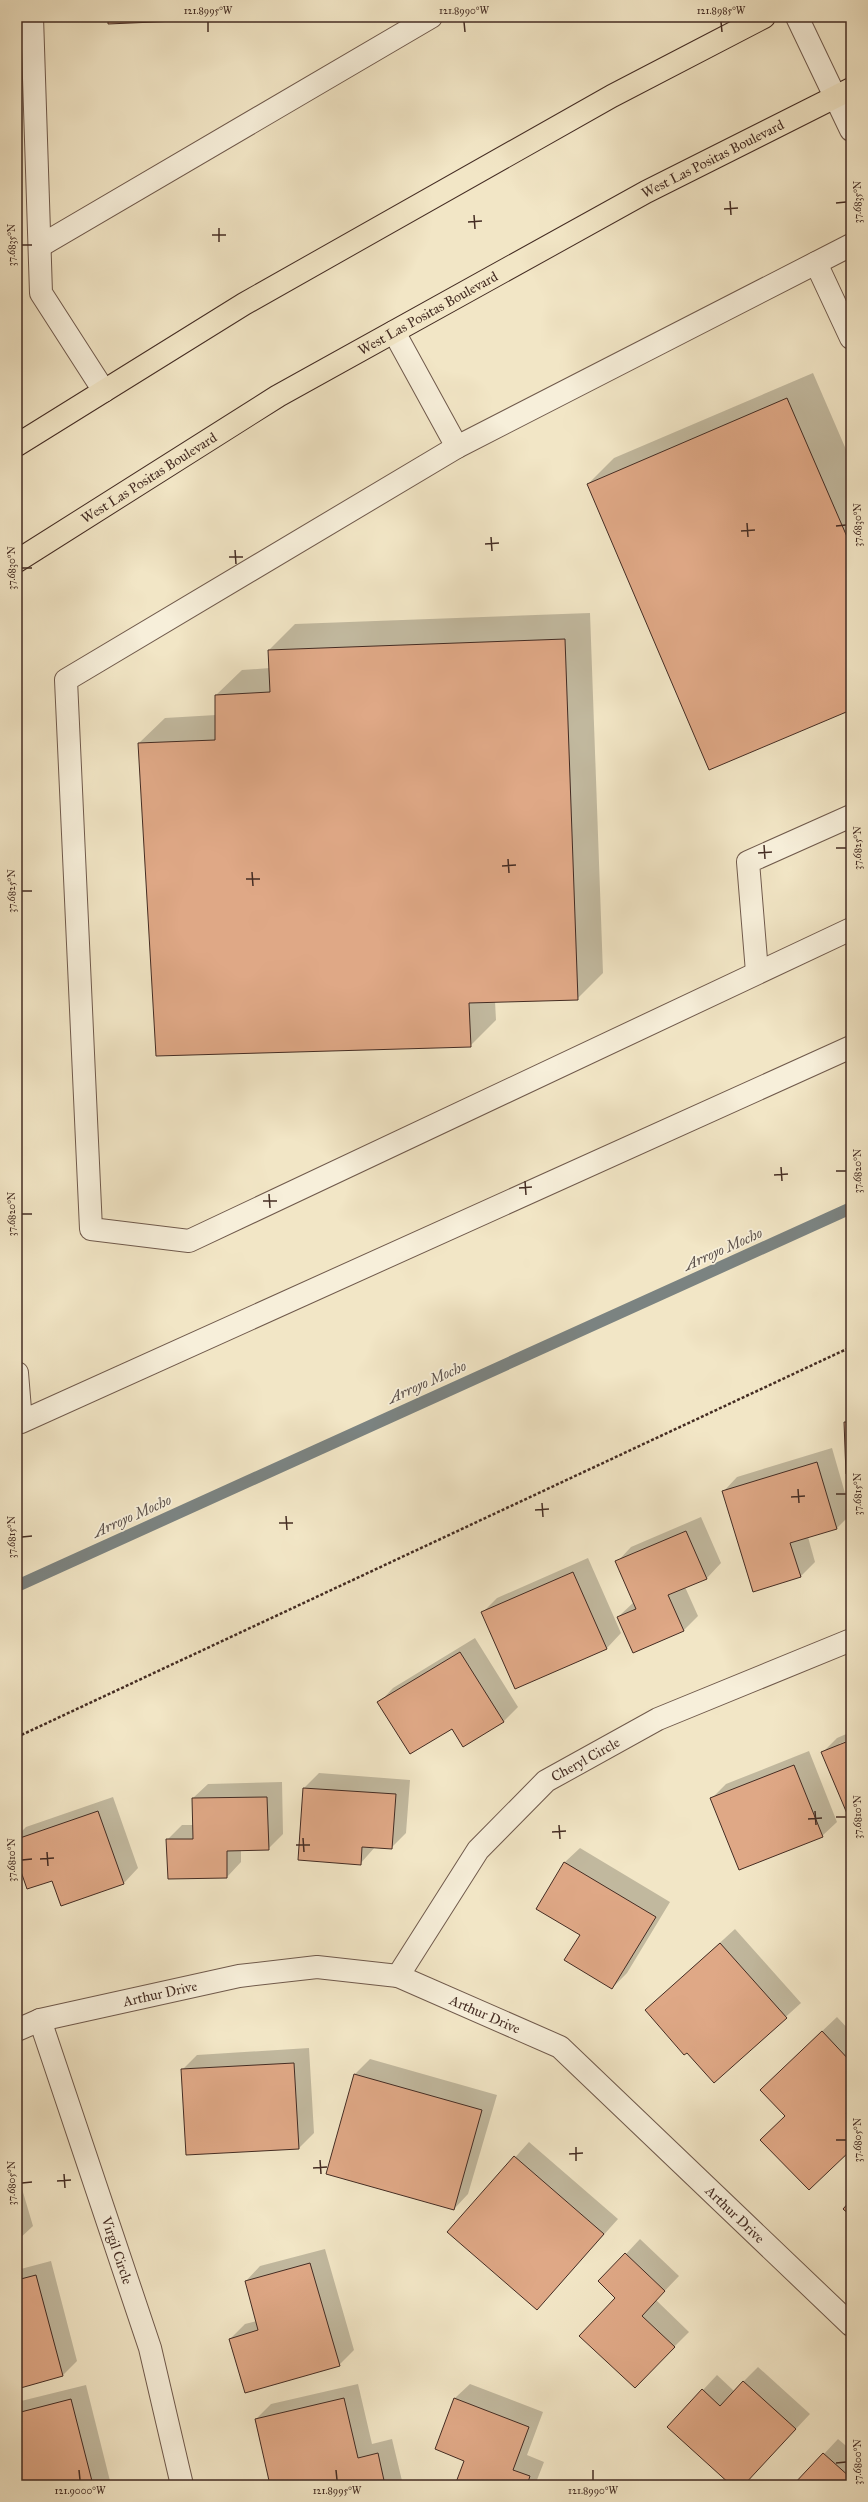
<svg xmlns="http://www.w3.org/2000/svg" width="868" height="2502" font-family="'IM FELL Great Primer',serif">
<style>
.shadow{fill:#0003}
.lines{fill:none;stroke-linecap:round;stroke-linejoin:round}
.stream{stroke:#7b8381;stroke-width:12}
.building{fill:#dfa886;stroke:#442c23}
.minor-casing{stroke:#705a4c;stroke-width:24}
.major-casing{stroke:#442c23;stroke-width:24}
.path{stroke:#442c23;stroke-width:2.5;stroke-dasharray:3 2;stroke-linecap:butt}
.minor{stroke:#f7efda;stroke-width:22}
.major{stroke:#f2e6c6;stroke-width:22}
.ticks{fill:none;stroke:#442c23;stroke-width:1.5}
.labels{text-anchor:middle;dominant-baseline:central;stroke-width:3.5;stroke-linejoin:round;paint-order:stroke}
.street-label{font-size:14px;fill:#442c23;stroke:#f7efda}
.water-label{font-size:15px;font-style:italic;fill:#5b504a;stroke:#f7efda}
.neatline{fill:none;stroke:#442c23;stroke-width:1.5}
.ticks-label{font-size:10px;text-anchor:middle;fill:#442c23}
</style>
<rect width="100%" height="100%" fill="#f2e6c6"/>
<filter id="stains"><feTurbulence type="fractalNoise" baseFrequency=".005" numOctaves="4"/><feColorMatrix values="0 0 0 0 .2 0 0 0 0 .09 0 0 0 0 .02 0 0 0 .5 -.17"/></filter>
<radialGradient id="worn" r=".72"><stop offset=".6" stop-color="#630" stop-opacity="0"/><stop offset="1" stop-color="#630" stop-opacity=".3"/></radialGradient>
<path class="shadow" d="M813,373L851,461V708L588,484L614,458Z
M590,613L603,973L577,999L495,1001L496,1020L470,1046L139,743L165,718L216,715V695L242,670L270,668L269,650L295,624Z
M851,1416V1473L845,1423Z
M832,1448L851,1514L837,1528L808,1537L815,1562L800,1577L723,1492L737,1477Z
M701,1517L721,1563L707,1578L685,1587L698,1616L683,1631L618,1617L634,1602L617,1562L631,1547Z
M588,1558L621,1633L607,1648L482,1613L497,1598Z
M475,1638L518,1707L504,1721L453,1727L379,1703L393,1688Z
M851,1732V1739L839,1744V1746L851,1741V1821L823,1752L837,1738Z
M809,1751L837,1822L822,1836L712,1798L726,1784Z
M319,1773L410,1780L406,1833L391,1848L375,1847L360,1864L299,1859L304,1788Z
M282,1782L283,1834L268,1849L241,1850V1862L227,1877L167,1840L182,1825H193V1798L208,1784Z
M113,1797L138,1868L124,1883L61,1904L52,1880L17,1856V1836L26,1827Z
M580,1848L670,1902L627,1973L612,1988L581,1934L537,1909L565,1862Z
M735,1929L801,2003L714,2082L646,2010Z
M837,2017L851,2032V2148L786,2115L776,2075Z
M309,2048L314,2133L299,2148L182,2070L197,2055Z
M370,2059L497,2095L468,2194L454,2209L327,2173L355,2074Z
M529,2142L618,2219L537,2309L449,2231Z
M17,2172L33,2226L17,2241Z
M640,2239L679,2276L656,2300L689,2332L649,2372L617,2298L626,2254Z
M325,2249L354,2350L339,2365L230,2339L245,2324L257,2321L246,2281L260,2266Z
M51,2261L77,2361L63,2375L17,2388V2270Z
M758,2367L810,2414L743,2485H732L703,2390L717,2375L734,2391Z
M358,2384L372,2444L392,2439L403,2485H271L256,2419L271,2404Z
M470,2384L543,2412L527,2455L544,2462L535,2485H456L465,2460L436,2449L455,2398Z
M86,2385L111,2485H17V2402Z
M838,2439L851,2450V2485H795Z"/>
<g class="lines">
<path class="stream" d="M17,1586L851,1208"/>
</g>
<path class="building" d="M108,17H268L108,24Z
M787,398L851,546V710L709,770L587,484Z
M565,639L578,1000L469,1003L471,1047L156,1056L138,743L215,740V695L270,692L268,650Z
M844,1422H851V1474H846Z
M817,1462L837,1529L790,1543L801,1577L753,1592L722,1491Z
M686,1531L707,1579L668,1595L684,1631L633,1653L617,1617L636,1609L615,1561Z
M573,1572L607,1649L515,1689L481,1612Z
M460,1652L504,1722L463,1747L452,1729L410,1754L377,1702Z
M851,1740V1823L821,1752Z
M794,1765L823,1837L739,1870L710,1798Z
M303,1788L396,1794L392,1849L362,1847L361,1865L298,1860Z
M267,1797L269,1850L227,1851V1878L168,1879L166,1839H193L192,1798Z
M98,1811L124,1884L61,1906L52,1881L27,1889L17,1860V1839Z
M564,1862L656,1917L612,1989L564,1960L580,1935L536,1909Z
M720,1943L787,2018L714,2083L687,2053L684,2055L645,2010Z
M822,2031L851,2062V2108L846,2113L851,2119V2150L809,2190L760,2140L785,2116L760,2090Z
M294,2063L299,2149L186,2155L181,2069Z
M354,2074L482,2110L454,2210L326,2174Z
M514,2156L604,2234L537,2310L447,2232Z
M851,2200V2216L843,2209Z
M625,2253L665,2291L642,2316L675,2347L635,2388L579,2336L615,2298L598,2281Z
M310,2263L340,2366L245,2393L229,2339L258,2330L245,2281Z
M36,2275L63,2376L17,2389V2280Z
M743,2381L796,2429L744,2485H731L667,2427L702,2389L720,2406Z
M344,2398L358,2458L378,2453L385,2485H270L255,2419Z
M454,2398L529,2427L513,2470L530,2476L527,2485H455L464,2461L435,2449Z
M71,2399L93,2485H17V2413Z
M823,2453L851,2478V2485H793Z"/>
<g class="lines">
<defs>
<g id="minor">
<path d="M32,17L41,293L104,391"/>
<path d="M797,17L851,130"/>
<path d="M851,245L457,447L66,680L91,1229L189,1241L851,929"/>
<path d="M40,246L431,17"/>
<path d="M816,263L851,338"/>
<path d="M394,332L457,447"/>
<path d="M757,972L748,862L851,816"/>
<path d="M17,1373L21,1422L851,1047"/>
<path id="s1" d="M398,1976L478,1850L546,1781L658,1719L851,1640"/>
<path id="s2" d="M40,2020L150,2348L182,2485"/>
<path id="s3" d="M17,2030L40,2020L239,1976L317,1967L398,1976L560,2047L851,2325"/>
</g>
<g id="major">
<path d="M17,445L244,304L612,96L764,17"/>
<path id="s4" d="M17,561L278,396L646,192L851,89"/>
</g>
</defs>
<use href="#minor" class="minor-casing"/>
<use href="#major" class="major-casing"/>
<path class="path" d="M17,1737L851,1347"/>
<use href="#minor" class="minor"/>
<use href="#major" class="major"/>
</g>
<path class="ticks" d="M208,22V32M464,22L465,32M721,22L722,32M730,201L731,215M836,203L846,202M724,209L738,208M474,215L475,229M468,222L482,221M219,228V242M212,235H226M22,245H32M747,523L748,537M836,526L846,525M741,531L755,530M491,537L492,551M485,544L499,543M235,550L236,564M229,557H243M22,568H32M764,845L765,859M836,848H846M758,853L772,852M508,859L509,873M502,866L516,865M252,872L253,886M246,879H260M22,891H32M781,1167L782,1181M836,1171H846M774,1175L788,1174M525,1181L526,1195M519,1188L532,1187M269,1194L270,1208M263,1201H277M22,1214H32M798,1489L799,1503M836,1494H846M791,1497L805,1496M542,1503L543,1517M535,1510L549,1509M286,1516L287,1530M279,1523H293M22,1537L32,1536M815,1811L816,1825M836,1817H846M808,1819L822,1818M559,1825L560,1839M552,1832L566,1831M303,1838L304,1852M296,1845H310M47,1852L48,1866M40,1859L54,1858M22,1860L32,1859M836,2140H846M576,2147V2161M569,2154L583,2153M320,2160L321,2174M313,2168L327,2167M64,2174L65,2188M57,2181L71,2180M22,2183L32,2182M836,2463L846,2462M79,2470L80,2480M336,2470L337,2480M593,2470V2480"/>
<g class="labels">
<g class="street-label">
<text stroke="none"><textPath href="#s4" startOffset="804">West Las Positas Boulevard</textPath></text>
<text stroke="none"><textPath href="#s4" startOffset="480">West Las Positas Boulevard</textPath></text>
<text stroke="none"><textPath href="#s4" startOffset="156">West Las Positas Boulevard</textPath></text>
<text stroke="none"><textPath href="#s1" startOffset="291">Cheryl Circle</textPath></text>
<text stroke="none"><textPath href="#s3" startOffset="148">Arthur Drive</textPath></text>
<text stroke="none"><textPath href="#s3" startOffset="484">Arthur Drive</textPath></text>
<text stroke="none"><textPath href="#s3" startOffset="808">Arthur Drive</textPath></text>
<text stroke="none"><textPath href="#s2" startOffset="243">Virgil Circle</textPath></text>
</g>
<g class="water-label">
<text transform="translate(723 1249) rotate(-24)">Arroyo Mocho</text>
<text transform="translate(427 1382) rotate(-24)">Arroyo Mocho</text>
<text transform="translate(132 1516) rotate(-24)">Arroyo Mocho</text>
</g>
</g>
<rect width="868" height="2502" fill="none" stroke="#f2e6c6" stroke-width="44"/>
<rect x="22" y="22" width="824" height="2458" class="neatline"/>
<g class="ticks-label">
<text x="208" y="14">121.8995°W</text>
<text x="464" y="14">121.8990°W</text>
<text x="721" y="14">121.8985°W</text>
<text transform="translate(857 202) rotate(-90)" y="4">37.6835°N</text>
<text transform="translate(11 245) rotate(-90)" y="4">37.6835°N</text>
<text transform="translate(857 525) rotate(-90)" y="4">37.6830°N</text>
<text transform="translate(11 568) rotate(-90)" y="4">37.6830°N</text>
<text transform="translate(857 848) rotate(-90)" y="4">37.6825°N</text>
<text transform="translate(11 891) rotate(-90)" y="4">37.6825°N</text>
<text transform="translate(857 1171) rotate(-90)" y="4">37.6820°N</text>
<text transform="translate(11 1214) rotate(-90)" y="4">37.6820°N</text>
<text transform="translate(857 1494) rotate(-90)" y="4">37.6815°N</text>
<text transform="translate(11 1537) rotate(-90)" y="4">37.6815°N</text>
<text transform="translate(857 1817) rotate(-90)" y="4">37.6810°N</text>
<text transform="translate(11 1860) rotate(-90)" y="4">37.6810°N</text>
<text transform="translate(857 2140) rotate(-90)" y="4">37.6805°N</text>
<text transform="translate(11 2183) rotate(-90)" y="4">37.6805°N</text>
<text transform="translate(857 2462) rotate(-90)" y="4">37.6800°N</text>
<text x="80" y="2494">121.9000°W</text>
<text x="337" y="2494">121.8995°W</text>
<text x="593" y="2494">121.8990°W</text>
</g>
<rect width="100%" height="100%" filter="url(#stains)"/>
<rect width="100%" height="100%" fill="url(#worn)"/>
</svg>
